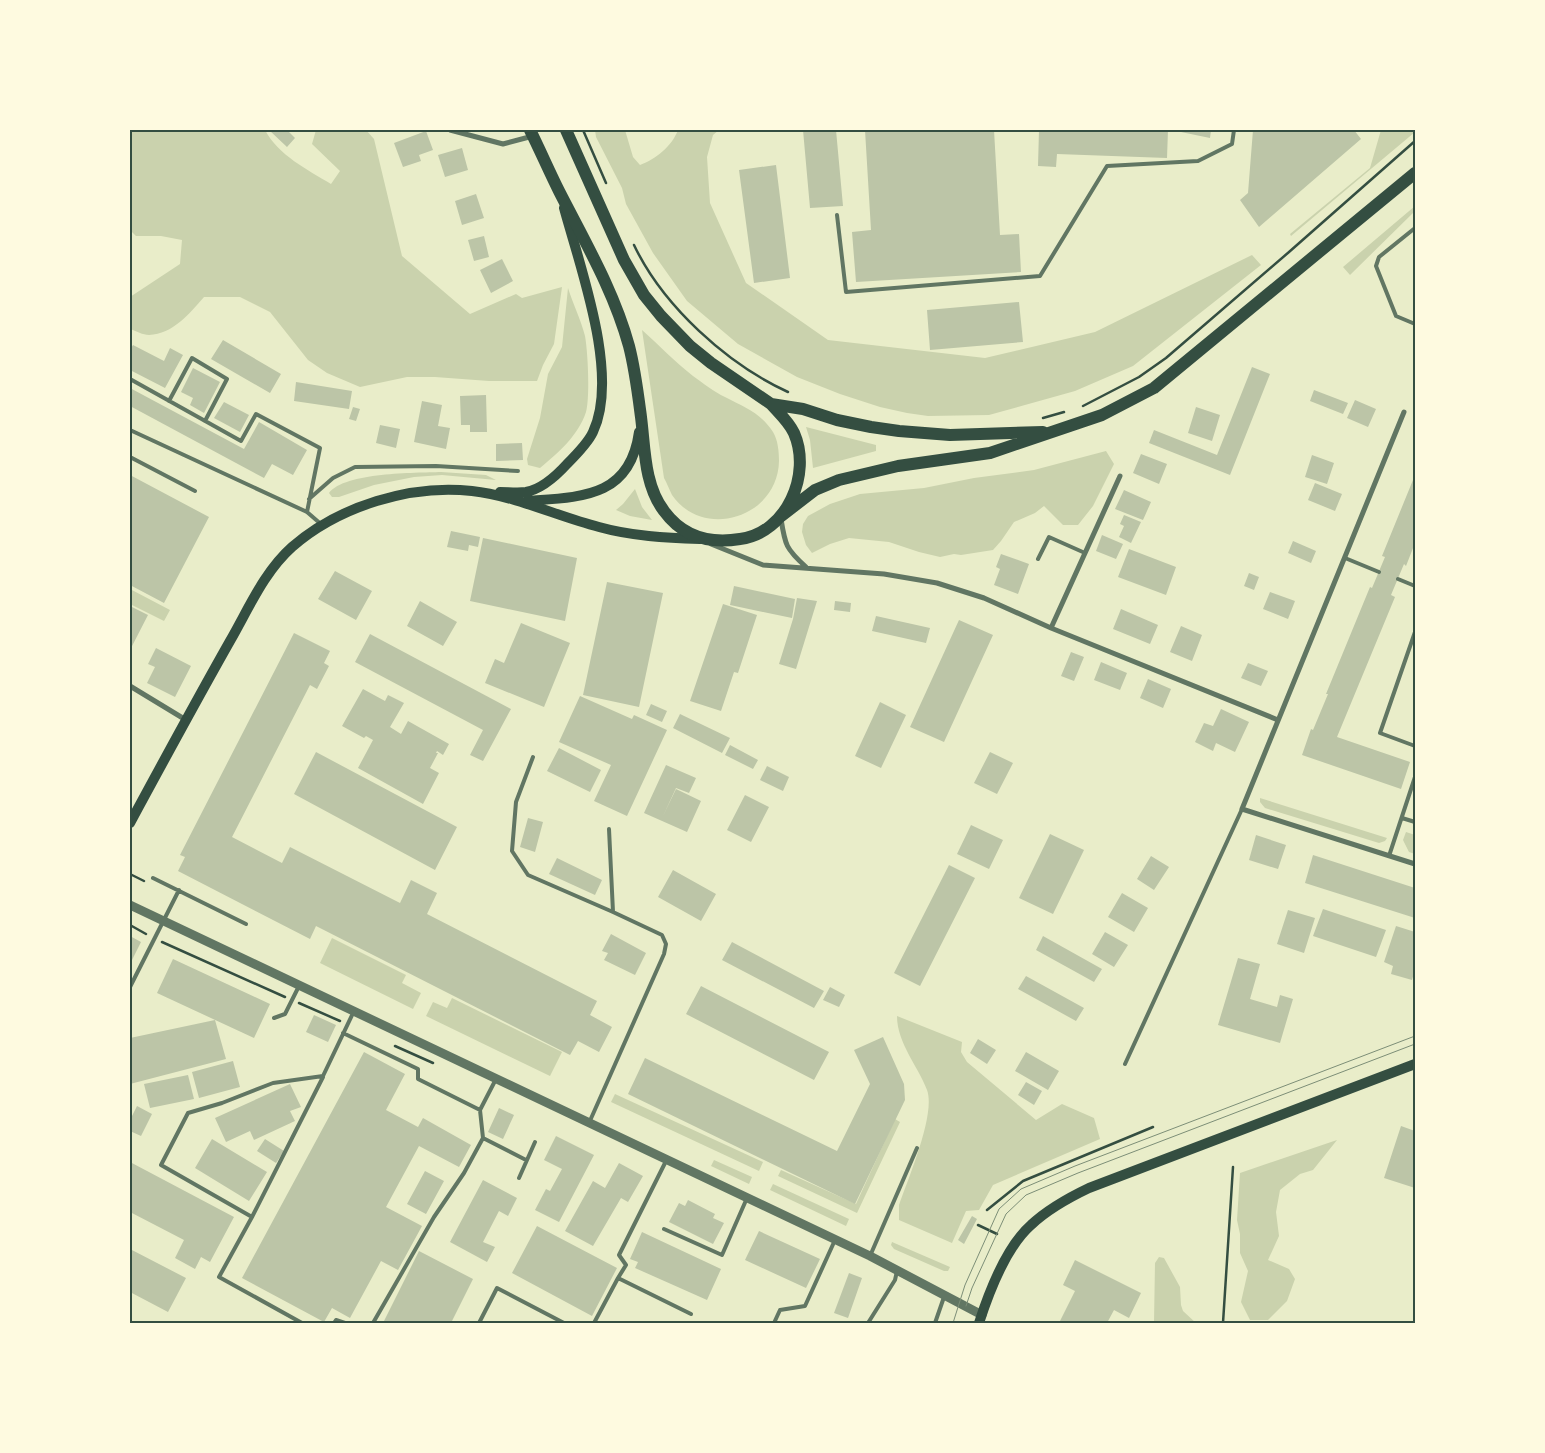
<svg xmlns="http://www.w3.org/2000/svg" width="1545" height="1453" font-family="Manrope,sans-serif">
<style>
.green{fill:#cad2ad}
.building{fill:#bcc5a7}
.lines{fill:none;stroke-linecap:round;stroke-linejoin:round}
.path{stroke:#344e41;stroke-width:2.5}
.service{stroke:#617663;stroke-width:4}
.minor{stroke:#617663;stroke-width:5}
.tertiary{stroke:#617663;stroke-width:9}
.secondary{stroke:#344e41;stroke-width:10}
.primary{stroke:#344e41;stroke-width:12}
.tram{stroke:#7c8e77;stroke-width:1}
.neatline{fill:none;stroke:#344e41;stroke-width:2}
</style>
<rect width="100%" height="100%" fill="#e9edc9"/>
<path class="green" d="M130,130H265C278,155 308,170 331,184L340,171L312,144L316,130H366L374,139L402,256L470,314L516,294L522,298L562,287L554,344L543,365L537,381H489L435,377H407L360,387L327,373L308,360L270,312L240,297H204C189,314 173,334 149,335C143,335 136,331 130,329V297L180,264L182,240L161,236H136L130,230Z
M595,130H625L633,157L640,165C656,159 672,146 678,130H719L713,135L707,157L710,203L746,283L828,340L985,358L1095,332L1252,255L1261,265L1133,366L1075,391L989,415L928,416L907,413L880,407L840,394L797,377L738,344L687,301L653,253L626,204L622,188L596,137Z
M1381,130H1415V132L1291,236L1290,234L1370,168Z
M1415,206V211L1350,275L1343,267Z
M568,288C573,304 581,320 585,336C588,352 590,397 586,412C578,436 558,453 540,468L528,465L527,459L540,418L548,374L562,347Z
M642,330C659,345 675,362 693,376C703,383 714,392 725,397C744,407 761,413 773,432C778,440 779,452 779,461C778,517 704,541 672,495C669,489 667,483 664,478Z
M806,427L876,445V451L813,468L810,440Z
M1106,451L1114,464L1093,506L1078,525H1063L1044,506L1035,513L1014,522L1001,541L993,550L961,555L954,554L940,557L919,552L889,542L849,538L830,544L812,553L806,545L802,532L803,524L808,516L830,504L860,494L924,488L974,478L1034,470Z
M441,472L486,475L496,480L442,475L414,477L374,485L339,497H332L329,493C345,472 415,473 441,472Z
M635,489L642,507L652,520L630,516L616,510L623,504Z
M130,589L170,610L164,621L130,604Z
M1260,798L1387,838L1385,841L1379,843L1265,808L1260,802Z
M1406,832L1415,835V854L1409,852L1403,840Z
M332,938L406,975L402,983L421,993L413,1009L320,963Z
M452,998L562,1052L550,1076L426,1016L433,1002L447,1008Z
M897,1016L962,1042L961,1052L967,1062L1036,1120L1062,1104L1094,1118L1100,1139L993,1185L979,1210L966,1211L952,1243L899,1220V1205C908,1179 936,1114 927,1090C918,1066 897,1043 897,1016Z
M615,1094L763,1162L759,1171L611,1102Z
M895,1119L900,1122L857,1213L778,1176L781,1170L856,1204Z
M1337,1140L1313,1170L1300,1174L1280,1190L1276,1212L1279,1236L1268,1260L1289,1269L1295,1279L1287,1301L1268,1320H1250L1241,1302L1248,1271L1240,1253V1234L1237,1220L1240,1173Z
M714,1160L752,1177L749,1184L711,1166Z
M773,1184L849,1219L846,1226L770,1190Z
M892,1242L950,1267L948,1271H944L894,1249L891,1245Z
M1159,1257L1164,1258L1180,1287L1181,1305L1183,1311L1196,1323H1154L1155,1263Z"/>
<path class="building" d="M269,130H287L295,138L287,147Z
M803,130H836L843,206L810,208Z
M865,130H994L1000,235L1019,234L1021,272L856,282L852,232L871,230Z
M1039,130H1168L1167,158L1057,154L1056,167L1038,166Z
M1182,130H1211L1210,138L1181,132Z
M1253,130H1354L1361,139L1259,227L1240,200L1248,193Z
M426,131L433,150L419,155L421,161L403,167L394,143Z
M462,148L468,170L445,177L438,155Z
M776,165L790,278L754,283L739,170Z
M476,194L484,218L462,225L455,201Z
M484,236L489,257L474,261L468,240Z
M502,259L513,281L491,293L480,270Z
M1019,302L1023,342L930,350L927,310Z
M223,340L281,374L270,393L211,359Z
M133,345L164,361L170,348L183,355L165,388L130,370V350Z
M1252,367L1270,374L1230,475L1149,443L1154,430L1217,455Z
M193,368L220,382L204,413L190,405L193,398L181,392Z
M296,382L352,391L349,409L294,401Z
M130,388L244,449L259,422L307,450L293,475L272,464L264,478L130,406Z
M1314,390L1348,403L1343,414L1310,401Z
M486,395L487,432H470V425H461L460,396Z
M1355,400L1376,409L1368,427L1347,418Z
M422,401L442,405L438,426L450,428L446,449L414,442Z
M224,402L249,415L240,432L214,418Z
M353,407L360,409L356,421L349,419Z
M1196,407L1220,415L1212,441L1188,433Z
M380,425L400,429L396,448L376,443Z
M522,443L523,460L496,461V444Z
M1141,454L1167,464L1159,484L1133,473Z
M1312,455L1334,463L1327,484L1305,477Z
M130,475L209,517L164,603L130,585Z
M1415,475V543L1406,566L1404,564L1391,595L1395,597L1337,737L1410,762L1401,789L1302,755L1311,729L1313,730L1328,694H1326L1370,587L1372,588L1385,557L1382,556Z
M1315,483L1342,494L1335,511L1308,500Z
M1124,490L1151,502L1143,520L1115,509Z
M1124,515L1141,522L1131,543L1119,537L1124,526L1120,524Z
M451,531L480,537L478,547L469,545L468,551L447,547Z
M1102,535L1123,544L1116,559L1096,551Z
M483,538L577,558L565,621L470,601Z
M1293,541L1316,551L1311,563L1288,553Z
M1129,549L1176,567L1166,595L1118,577Z
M1001,554L1029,564L1018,594L994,585L1000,569L996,567Z
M335,571L372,591L356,620L318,599Z
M1249,573L1259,577L1254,590L1244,586Z
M607,582L663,593L639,707L583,695Z
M734,586L795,599L792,618L730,605Z
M1270,592L1295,601L1288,619L1263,609Z
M797,598L817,601L796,669L779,664L793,619Z
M420,601L457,622L443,646L407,626Z
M835,601L851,603L850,612L834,610Z
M723,604L757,615L738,673L734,672L721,711L690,701Z
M130,606L148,615L130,650Z
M1121,609L1158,625L1150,644L1113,629Z
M876,616L930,628L926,643L872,631Z
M959,620L993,635L944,742L910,727Z
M521,623L570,643L544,707L485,683L495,659L504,663Z
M1181,626L1202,635L1192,661L1170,652Z
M294,633L330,651L324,663L329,666L317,689L310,685L232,837L282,863L290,847L400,903L411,880L437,893L427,914L597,1001L590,1015L612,1027L599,1052L578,1041L570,1055L316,926L310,939L178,871L185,857L180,855Z
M370,634L511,709L483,761L470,755L483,730L355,662Z
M156,648L191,666L175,697L147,683L155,667L148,664Z
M1071,652L1084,657L1074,681L1061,676Z
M1101,662L1127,673L1120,690L1094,680Z
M1248,663L1268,671L1261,686L1241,678Z
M1148,679L1171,689L1163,708L1140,698Z
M363,689L385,701L388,695L404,703L390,727L401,734L408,721L449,744L443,755L437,751L436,753H438L430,768L439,773L423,804L358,768L373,740L366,736L364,738L342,726Z
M580,696L632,719L634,715L667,730L627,816L594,801L611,765L559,742Z
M880,702L906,715L881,768L855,756Z
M651,704L667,711L662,722L646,715Z
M1221,709L1249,722L1235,752L1216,743L1213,751L1195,742L1204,723L1213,726Z
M680,714L730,738L722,753L673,728Z
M730,745L758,760L753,769L725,755Z
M559,748L601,770L590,792L547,771Z
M316,752L457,827L435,870L294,794Z
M990,752L1013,763L997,794L974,783Z
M666,765L696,778L689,793L676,788L663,816L676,789L701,801L687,832L644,813Z
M767,766L789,777L783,791L760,780Z
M745,795L769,807L751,842L727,830Z
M528,818L543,822L535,852L520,847Z
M971,825L1003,840L989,869L957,854Z
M1050,834L1084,850L1053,914L1019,898Z
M1256,835L1286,845L1278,869L1249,860Z
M1313,855L1415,888V918L1305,883Z
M1151,856L1169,867L1154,890L1137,879Z
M557,858L602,880L595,895L549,874Z
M949,865L975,878L920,986L894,973Z
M673,870L716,894L701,921L658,897Z
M1122,893L1148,908L1134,932L1108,917Z
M1323,909L1386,930L1376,957L1313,936Z
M1288,910L1315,918L1304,953L1277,944Z
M1396,926L1415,932V970L1412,980L1391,974L1393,966L1384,962Z
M1105,932L1128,945L1114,967L1092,954Z
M611,934L646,953L635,975L604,960L608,953L602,951Z
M130,936L141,942L130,964Z
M1043,936L1102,969L1094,982L1036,950Z
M732,942L824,991L814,1008L722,960Z
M1238,958L1260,964L1250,999L1277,1007L1280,995L1293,999L1280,1043L1218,1025Z
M173,959L270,1004L254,1038L157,993Z
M1026,976L1084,1008L1076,1021L1018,989Z
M701,986L829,1052L814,1080L686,1014Z
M830,987L845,995L839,1007L823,1000Z
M314,1015L336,1025L328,1042L306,1032Z
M215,1020L226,1059L130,1084V1038Z
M883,1037L904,1084L905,1100L855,1204L628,1094L645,1058L837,1151L870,1084L854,1050Z
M978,1039L996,1050L987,1064L970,1053Z
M364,1052L405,1074L386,1110L418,1127L423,1118L471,1145L459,1167L419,1146L386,1207L422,1226L398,1270L381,1261L350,1318L332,1308L324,1322L242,1278Z
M1026,1052L1059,1071L1048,1090L1015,1071Z
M233,1061L240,1087L199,1098L192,1072Z
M188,1075L194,1099L150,1108L144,1084Z
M1026,1082L1042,1091L1034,1105L1018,1095Z
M290,1084L301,1107L290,1111L295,1121L254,1140L250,1131L226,1142L215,1118Z
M137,1106L152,1114L141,1136L130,1131V1120Z
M499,1108L514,1115L503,1139L488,1132Z
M1401,1126L1415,1131V1188L1384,1178Z
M556,1136L594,1155L559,1222L535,1210L546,1189L550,1191L562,1169L544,1160Z
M212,1139L267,1172L249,1201L195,1168Z
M265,1139L284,1151L276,1163L257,1151Z
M130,1162L234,1217L210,1262L201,1257L195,1269L175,1258L184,1240L130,1212Z
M619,1163L643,1176L628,1202L621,1198L593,1246L565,1231L593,1181L605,1188Z
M425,1171L444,1181L426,1214L407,1204Z
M483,1180L517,1198L508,1216L499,1211L483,1242L495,1247L487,1262L450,1242Z
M688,1200L715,1214L713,1218L724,1223L713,1244L669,1222L679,1203L685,1206Z
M972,1216L977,1219L964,1244L958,1240Z
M537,1226L617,1268L592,1316L512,1273Z
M759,1231L820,1259L806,1288L745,1260Z
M642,1232L721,1269L707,1300L635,1268L638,1262L630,1259Z
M130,1249L186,1278L168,1312L130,1292Z
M419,1251L473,1279L451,1323H383Z
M1075,1260L1141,1293L1129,1318L1114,1310L1107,1323H1059L1075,1291L1063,1285Z
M849,1273L862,1278L848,1318L834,1313Z"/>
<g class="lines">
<path class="path" d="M583,130L606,183
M634,245C663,306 727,364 788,392
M1083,406L1139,377L1166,358L1289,252L1415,141
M1043,418L1064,412
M130,874L144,881
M130,925L146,934
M162,942L285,997
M299,1003L340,1021
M395,1046L433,1063
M987,1210L1023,1181L1153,1127
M978,1225L997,1234
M1223,1323L1233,1167"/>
<path class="service" d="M837,215L846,292L1040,276L1107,166L1198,161L1232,144L1234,130
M1415,228L1379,257L1376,266L1396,316L1415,324
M130,379L241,441L256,414L320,448L307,512
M169,401L192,358L227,379L205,421
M130,430L307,512L322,525
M130,457L195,491
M309,499L333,478L355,467L436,466L518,471
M1345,558L1379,572
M1038,559L1049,537L1085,553
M1398,579L1415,586
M1415,632L1380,733L1415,746
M533,757L516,802L512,851L528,875L613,912L662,935L666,944L664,954L589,1123
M1402,818L1415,822
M609,829L613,912
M1389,856L1415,777
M153,878L246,924
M130,987L179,890
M274,1018L285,1014L299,986
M343,1033L418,1069V1079L480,1110
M1125,1064L1242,809
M483,1138L526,1160
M519,1178L535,1142
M252,1217L161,1165L188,1113L222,1103L273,1083L323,1076L354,1011
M664,1229L722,1255L747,1198
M870,1256L917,1148
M618,1278L626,1265L619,1255L666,1161
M302,1323L219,1277L252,1217L323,1077
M334,1323L336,1320L345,1323
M373,1323L434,1217L464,1173L483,1138L480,1110L496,1079
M479,1323L497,1288L564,1323
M594,1323L618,1278L691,1314
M774,1323L780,1310L805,1306L835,1240
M868,1323L895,1280L897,1271
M935,1323L944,1297"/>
<path class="minor" d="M450,130L503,144L533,136
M1404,412L1242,809L1415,864
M781,519C785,545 786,549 806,567
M711,544L763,565L884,574L937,583L984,598L1051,628L1278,720
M1051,628L1120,476
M130,686L186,720"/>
<path class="tertiary" d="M130,905L870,1256L982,1315"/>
<path class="secondary" d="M500,492C508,492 518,493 526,492C542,489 557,475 567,464C576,455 588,443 593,432C620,375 580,267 564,208
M527,501C581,497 630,498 639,432
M130,823C163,762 196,701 230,641C249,608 264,572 292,547C339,506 411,484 472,491C516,496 556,516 599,527C631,536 666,538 700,539
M979,1323C989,1292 1006,1247 1031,1225C1048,1209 1068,1198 1089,1188L1415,1064"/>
<path class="primary" d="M530,130C540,150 549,171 559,191C585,242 614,291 629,346C635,369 638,394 641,417C645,448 644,485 664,511C683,537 710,544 740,539C787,533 812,474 794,433C789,422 779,413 771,404
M566,130L624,260L644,295L661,316L690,346L711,363L771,404L803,409L837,420L871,427L899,431L950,435L1043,432
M780,517L815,490L839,480L898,466L990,453L1102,415L1154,388L1415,173"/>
<path class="tram" d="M966,1306L972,1288L1006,1214L1026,1195L1078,1173L1415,1044
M953,1323L965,1285L999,1209L1021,1189L1075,1166L1415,1036"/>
</g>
<rect width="1545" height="1453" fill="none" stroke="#fefae0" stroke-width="262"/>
<rect x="131" y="131" width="1283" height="1191" class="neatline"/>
</svg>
